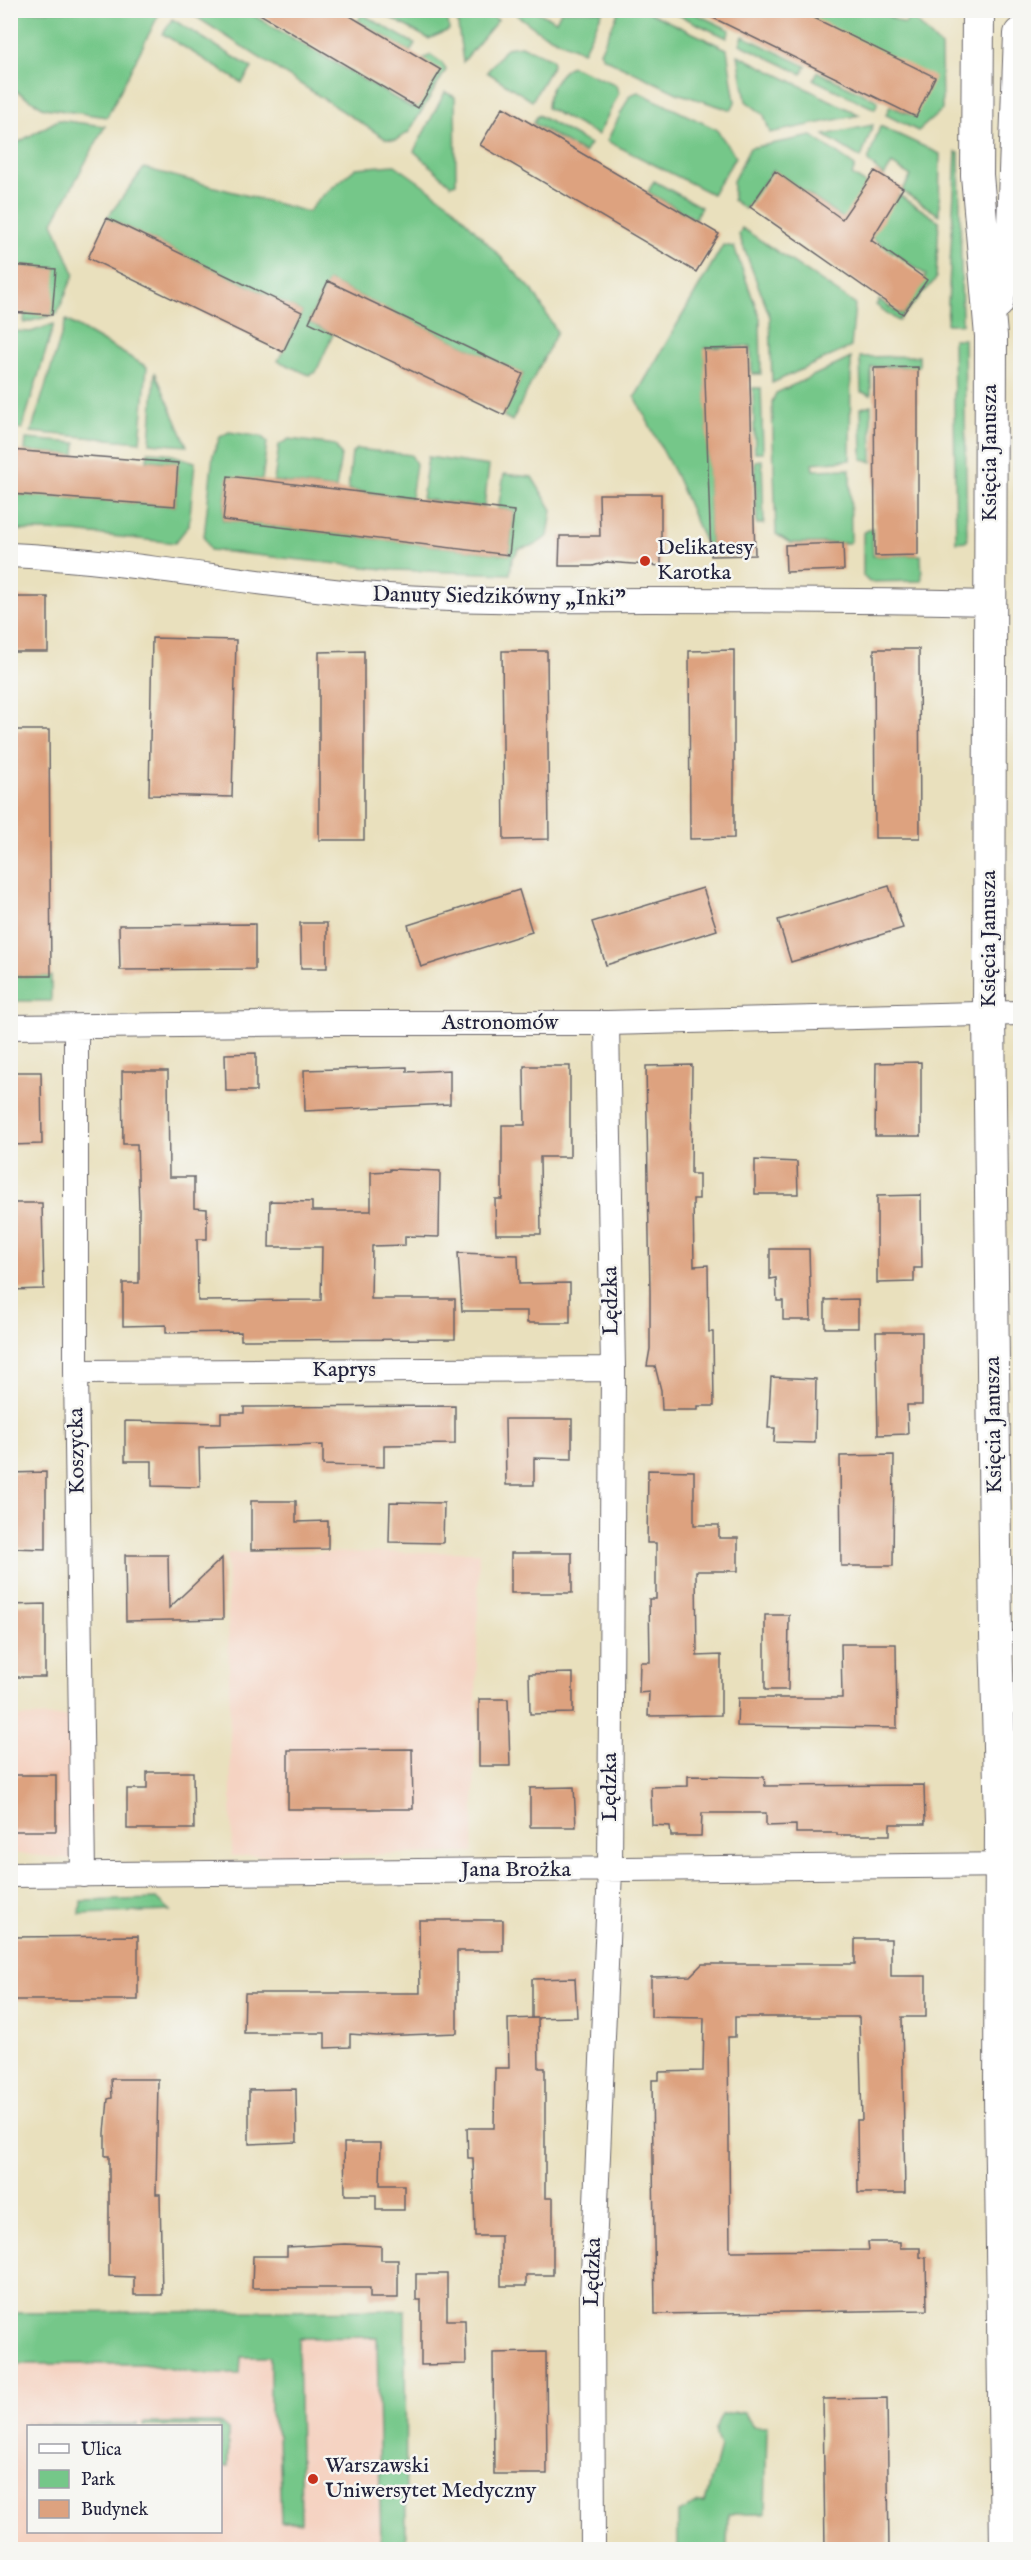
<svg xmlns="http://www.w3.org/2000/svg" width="1031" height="2560" font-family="'IM FELL English',serif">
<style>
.built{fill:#f5d3c2;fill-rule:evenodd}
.green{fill:#75c789;stroke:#4c7462;stroke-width:1.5}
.building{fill:#dda27f}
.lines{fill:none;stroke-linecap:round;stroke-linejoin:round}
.minor-casing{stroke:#686468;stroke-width:26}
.tertiary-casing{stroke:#686468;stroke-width:34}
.minor{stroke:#fff;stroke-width:24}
.tertiary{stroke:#fff;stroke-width:32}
.poi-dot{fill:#c8321e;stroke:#f6f6f2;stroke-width:2}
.labels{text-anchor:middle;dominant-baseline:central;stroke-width:5;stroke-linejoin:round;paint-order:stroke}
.street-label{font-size:22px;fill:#22223b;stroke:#f6f6f2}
.poi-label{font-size:22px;fill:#22223b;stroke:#f6f6f2;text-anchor:start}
</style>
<rect width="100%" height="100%" fill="#f6f6f2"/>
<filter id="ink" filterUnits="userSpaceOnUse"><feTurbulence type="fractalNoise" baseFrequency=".0167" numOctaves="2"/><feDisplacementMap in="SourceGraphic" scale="12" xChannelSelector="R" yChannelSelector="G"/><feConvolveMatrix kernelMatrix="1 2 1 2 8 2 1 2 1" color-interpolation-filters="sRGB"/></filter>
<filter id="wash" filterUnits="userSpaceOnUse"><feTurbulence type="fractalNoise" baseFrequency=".008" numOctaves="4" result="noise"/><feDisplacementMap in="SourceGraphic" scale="24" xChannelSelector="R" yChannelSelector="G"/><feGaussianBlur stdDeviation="1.35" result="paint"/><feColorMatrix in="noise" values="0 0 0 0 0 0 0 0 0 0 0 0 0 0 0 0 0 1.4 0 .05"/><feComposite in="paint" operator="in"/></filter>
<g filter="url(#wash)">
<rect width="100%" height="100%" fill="#e9e0bd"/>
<path class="built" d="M479,1552L473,1853L232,1856L227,1553Z
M91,1716L92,1861L11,1853L10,1717Z
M405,2310L406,2549H11L10,2313ZM28,2426H220V2532H28Z"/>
<path class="green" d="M158,11V16L107,117L44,108L11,88V11Z
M187,11H246L412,108L436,68L422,59L431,55L442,63L446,70L409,132L396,140L386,139Z
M378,11H447L449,30L429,39Z
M456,11H483L498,20L463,62Z
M519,11H535L556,21L561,11H603L583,52L540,32L517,15Z
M619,11H646L727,49L735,102L731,110L677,93L604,58L600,52Z
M670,11H690L730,30L727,38Z
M798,11H877L905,24L910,15L941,47L942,110L918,131L886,115L890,106L916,117Z
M362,14L415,44L410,52L358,21Z
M172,19L252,68L242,83L163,34Z
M743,36L806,66L802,74L740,44Z
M521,46L552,59L553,65L532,101L487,72L506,48Z
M738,55L860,115L770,133L764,115L746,101Z
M571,66L615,84L619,93L598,135L547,108C547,92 557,74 571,66Z
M818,72L878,101L875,109L814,80Z
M445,92L455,97L456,183L451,185L414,151Z
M638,92L716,129L736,157L712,194L607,141L630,95Z
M538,115L590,144L584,153L533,123Z
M58,120L105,126L53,222L74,274L57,314L24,323L25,312L56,269L11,265L10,147Z
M873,125L861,158L824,135Z
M880,126L940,154L939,215L902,191L911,176L892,164L884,176L868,161Z
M812,136L855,166L852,175L894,202L899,195L939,221L936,279L898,321L876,305L879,300L900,314L926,275L773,170L745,209L733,200V181L750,148Z
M956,152L959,153L962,324H947Z
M395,165L450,204L533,291L557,332L512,421L503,416L523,374L328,281L309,322L333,334L316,372L309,375L278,361L302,312L107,218L144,168L308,212L320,198L356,168Z
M654,181L701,207L695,219L648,192Z
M742,228L855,304L851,347L772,383L770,317L739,235Z
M723,245L734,247L760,318L761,374H752L751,346L705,348L711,557L676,476L635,397Z
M66,320L147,367L140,442L31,432Z
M54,324L22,429L11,428V331L31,332Z
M953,339H964L967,541L956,542Z
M919,356V367H871V395L861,392L860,357Z
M851,358L850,460L812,463L813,470L850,469L851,541L848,543H790L776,534L772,402L776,393Z
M155,372L187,446L150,443Z
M753,388H761L763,452H755Z
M1020,404V505L1016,499L1015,437Z
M871,405L872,462L862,459L861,408Z
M229,432L262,437L267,442L262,480L228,477L223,520L509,555L514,511L498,509L504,474L532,477L552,510L548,536L535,545L519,549L512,559L510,574L393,570L210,550L204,537L213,455L220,437Z
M26,439L76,443L75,455L25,451Z
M289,439L335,445L341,455L336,489L274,481L279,445Z
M357,449L411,455L416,464L411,498L348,490L352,453Z
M148,452L166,453L195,462L189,525L175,543L74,532L11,530V494L175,506L178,463L147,460Z
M428,457L489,466L484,507L422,499Z
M762,460L764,524H757L755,461Z
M872,528L873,556L921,555L922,581L869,582L863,576V533Z
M10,976H51V1001H11Z
M157,1899L170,1911L80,1914L81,1901Z
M405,2310L406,2549H381L377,2337L298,2338L301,2522H281L278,2436L270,2415V2357H241L240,2374H201L143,2364H11V2313Z
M736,2412L744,2413L753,2426H767L765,2514H728L727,2549H678V2513L698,2503H705L720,2447C715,2435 713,2427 722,2415Z
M143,2423H220L228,2430V2467H221L220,2426H143Z
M25,2424H137V2426H28V2433H24Z"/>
<g id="blocks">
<path class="building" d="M253,10H340L441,70L418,108Z
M697,10H798L935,77L916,117Z
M503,107L719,234L696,272L480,145Z
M775,171L842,219L875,171L903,188L871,240L927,280L903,314L750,207Z
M107,218L302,312L283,352L88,258Z
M10,265L56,269L52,315L10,312Z
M328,281L523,374L504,415L309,322Z
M749,348L755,555L711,556L704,349Z
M918,367V555L875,556L874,368Z
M10,450L178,463L175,506L10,494Z
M228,476L514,511L509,555L223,520Z
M599,494H661V566L606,562L593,566H559L560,536H600Z
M843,543L844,570L786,572L785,545Z
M10,597H48V652H10Z
M152,638L236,640L232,797L149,795Z
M874,649H919L920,838H875Z
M734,650V838L690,839L689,651Z
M364,651V840H319V652Z
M502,651H547L549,839L504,840Z
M10,730H49L51,976H10Z
M889,886L903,928L791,962L778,920Z
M703,888L717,930L606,965L592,922Z
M519,890L532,932L421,967L408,925Z
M300,923H327V968H301Z
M255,924V969L120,970L119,925Z
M256,1053V1091H226L225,1054Z
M921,1062V1136H875L876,1063Z
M692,1065L691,1174H699V1199H693L694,1266L708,1265L709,1332H713L714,1406H698V1410H662L661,1390L655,1366H647L650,1349V1292L646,1066Z
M524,1066H570V1157H540L541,1234H496L495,1199H502V1125H525Z
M407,1067V1072L450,1070V1104L305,1111L304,1070Z
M122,1071H168L169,1177H194V1208L207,1209V1239H197L198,1301L321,1300L322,1247H269L270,1201L312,1202V1211H371V1172L390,1171V1169L440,1171L439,1237L405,1236V1245L372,1246L371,1299H455V1339L241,1340V1332L166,1333V1325L123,1326V1283H139V1209L137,1144H123Z
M10,1072H41L42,1144L10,1145Z
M755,1160L797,1162L798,1194H755Z
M921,1195L922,1268H914V1282L877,1283V1196Z
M10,1203H42L44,1289L10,1290Z
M770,1249H809L811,1320H783V1301H777L776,1278L770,1279Z
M458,1253L518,1255L519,1284L570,1283V1323H527V1311H462Z
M858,1299V1328H825V1300Z
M876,1332H922V1405H907L908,1434L878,1435Z
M771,1377L816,1379L815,1443L774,1442L775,1428H768Z
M455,1406V1444L384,1445V1467L323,1465V1445L199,1448L200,1487L152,1486V1461H125V1421L221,1423V1413H244V1407Z
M505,1419H572V1459L534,1458V1485H506Z
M894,1455L893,1566H841L840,1456Z
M648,1470L694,1471V1525H719V1538H738V1571H696L697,1656L721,1655V1715L648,1716L649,1692L639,1693L640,1662H650L649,1599H656V1543H647Z
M46,1472V1549L10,1548V1473Z
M251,1501H296V1522L328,1521V1549L251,1550Z
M390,1502L444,1503L443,1543L389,1542Z
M511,1553H572V1593H511Z
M125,1555H168L169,1608L222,1558L223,1619L126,1621Z
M45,1604V1677H10V1605Z
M765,1615H789L788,1690H765Z
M841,1644H896L897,1728L737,1726L738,1698H842Z
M573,1673V1713L530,1714L529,1674Z
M479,1699H508L510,1766H479Z
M412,1749L413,1809H288V1750Z
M147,1772H193L194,1829H127V1789H147Z
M10,1775H56V1831H10Z
M688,1776L764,1777L765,1786L924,1785L925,1824H890V1835H837V1833H796V1825L766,1826V1813H702L701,1836H671L670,1826L652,1825L651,1787L688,1786Z
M574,1787L576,1827H530V1788Z
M419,1920H503V1951H457V2033L377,2036L350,2034V2047L325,2048V2033H244L245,1993H420Z
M138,1936V2000H10V1937Z
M855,1939H891V1976H926V2017H902L905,2193H858L857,2120H862L859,2017H735V2037H728L730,2251L869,2250L868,2242H900V2248H920V2257L926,2258L927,2310L655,2314L652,2080H659V2072L703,2071L704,2018L651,2017V1977L690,1976L702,1964H855Z
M575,1978L577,2017L532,2018V1979Z
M538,2018L539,2068H545V2198H553V2275H526V2286H501V2236H475L473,2158H468L467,2128H494L495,2068H509L508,2019Z
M111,2079H158L156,2194H160L162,2295H134V2277L109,2276V2156H105V2133L108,2099L112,2098Z
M296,2089L297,2142L249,2144V2090Z
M344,2143H381L380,2185H404V2210H376V2195H345Z
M345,2244L381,2246V2260H398V2298H370V2288H252L253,2256H287V2247Z
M416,2274H447V2320H465L466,2364L421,2365V2300H416Z
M546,2352L547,2474H494L493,2353Z
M887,2398L889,2550H825L823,2399Z"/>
</g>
</g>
<g filter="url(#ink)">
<use href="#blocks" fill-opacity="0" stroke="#686468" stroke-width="1.5"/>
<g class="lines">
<defs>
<path id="minor" d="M10,555C137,561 262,587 388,596C475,602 562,600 649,600C763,600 876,600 990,603
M10,1027L336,1023H607L1020,1013
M76,1027V1372L83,1875
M76,1372L613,1369
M10,1875L1020,1865
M593,2550L592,2298L610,1870L613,1369L607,1023"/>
<path id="tertiary" d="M978,10L977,175L991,336L989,1013L996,1634L1001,1821L1000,2096L1006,2550
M997,303L1013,226L1020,34"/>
</defs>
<use href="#minor" class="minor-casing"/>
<use href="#tertiary" class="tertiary-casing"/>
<use href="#minor" class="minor"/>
<use href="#tertiary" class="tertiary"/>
</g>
</g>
<g class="poi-dot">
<circle cx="645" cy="561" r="6"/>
<circle cx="313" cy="2479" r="6"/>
</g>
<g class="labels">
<g class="street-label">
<text transform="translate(990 453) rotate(-90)">Księcia Janusza</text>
<text transform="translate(499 597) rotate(1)">Danuty Siedzikówny „Inki”</text>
<text transform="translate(989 939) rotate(-90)">Księcia Janusza</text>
<text x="500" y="1023">Astronomów</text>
<text transform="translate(611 1301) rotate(-91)">Lędzka</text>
<text x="344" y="1370">Kaprys</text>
<text transform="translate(994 1425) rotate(-91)">Księcia Janusza</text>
<text transform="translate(77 1451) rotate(-91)">Koszycka</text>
<text transform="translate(610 1787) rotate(-90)">Lędzka</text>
<text x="516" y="1870">Jana Brożka</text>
<text transform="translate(593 2272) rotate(-88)">Lędzka</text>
</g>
<g class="poi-label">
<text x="657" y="548">Delikatesy<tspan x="657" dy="25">Karotka</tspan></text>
<text x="325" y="2466">Warszawski<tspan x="325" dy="25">Uniwersytet Medyczny</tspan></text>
</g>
</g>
<rect width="1031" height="2560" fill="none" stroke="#f6f6f2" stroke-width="36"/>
<rect x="27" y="2425" width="195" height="108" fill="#f6f6f2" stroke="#a1a1a9" stroke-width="1.5"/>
<rect x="39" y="2444" width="30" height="9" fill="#ffffff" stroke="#a1a1a9" stroke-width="1.5"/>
<text x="81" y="2455" font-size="18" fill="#22223b">Ulica</text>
<rect x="39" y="2470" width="30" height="18" fill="#75c789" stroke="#a1a1a9" stroke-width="1.5"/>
<text x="81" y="2485" font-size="18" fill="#22223b">Park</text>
<rect x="39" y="2500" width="30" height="18" fill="#dda27f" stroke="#a1a1a9" stroke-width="1.5"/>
<text x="81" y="2515" font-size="18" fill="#22223b">Budynek</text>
</svg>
